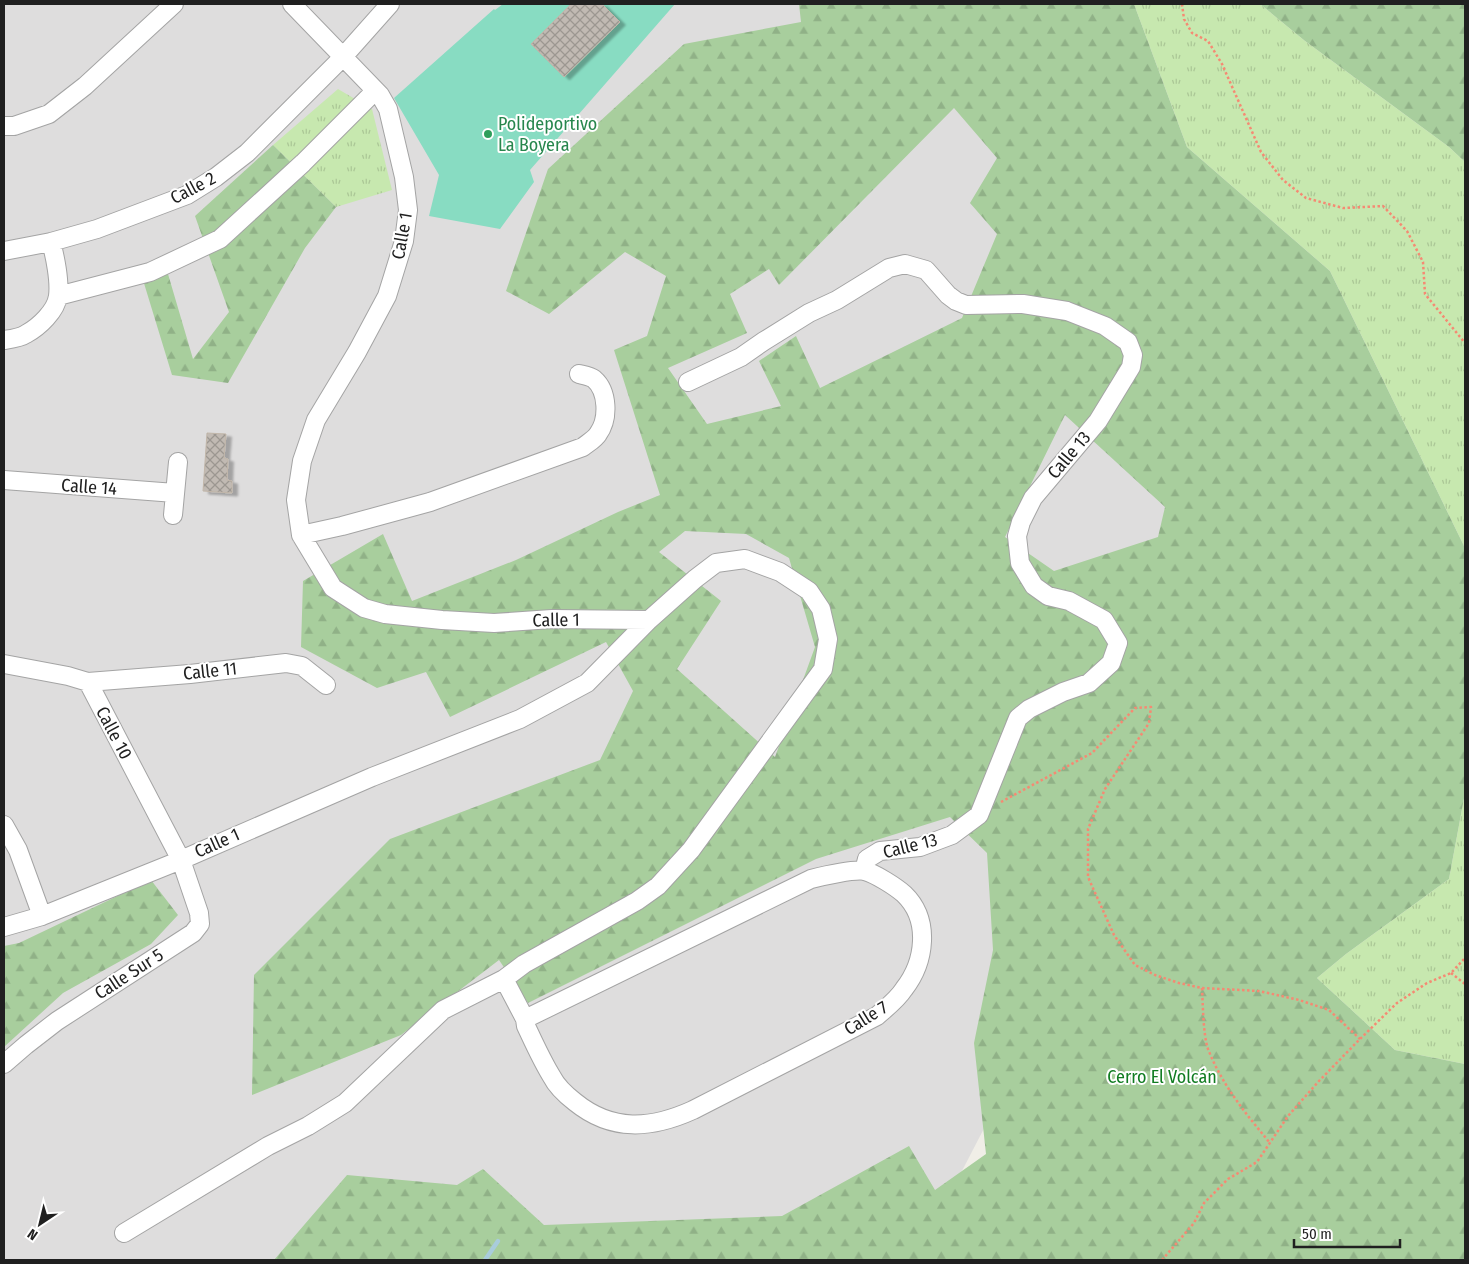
<svg xmlns="http://www.w3.org/2000/svg" width="1469" height="1264" font-family="'Fira Sans Condensed',sans-serif">
<style>
.residential{fill:#dedddd}
.grass{fill:url(#grass-tufts)}
.forest{fill:url(#forest-firs);fill-rule:evenodd}
.pitch{fill:#88dcc2}
.lines{fill:none;stroke-linecap:round;stroke-linejoin:round}
.stream{stroke:#a9ccdc;stroke-width:4.5}
.building{fill:url(#building-cross-hatch);stroke:#c1b6a9;filter:url(#shadow)}
.street-casing{stroke:#a4a4a4;stroke-width:20}
.path{stroke:#f58a73;stroke-width:2.5;stroke-dasharray:2.5 2.5;stroke-linecap:butt}
.street{stroke:#fff;stroke-width:18}
.leisure-dot{fill:#2e9e5b;stroke:#fff;stroke-width:2}
.labels{text-anchor:middle;dominant-baseline:central;stroke-width:4;stroke-linejoin:round;paint-order:stroke}
.leisure-label{font-size:18px;fill:#27864d;stroke:#fff;text-anchor:start}
.street-label{font-size:18px;fill:#202020;stroke:#fff}
.park-label{font-size:18px;fill:#107c21;stroke:#fff}
</style>
<defs>
<pattern id="grass-tufts" width="24" height="20" patternUnits="userSpaceOnUse" patternTransform="scale(1.25)"><rect width="24" height="20" fill="#c7e8af"/><path d="M3 7l-1-3M5 7V3M7 7l1-3M15 17l-1-3M17 17v-4M19 17l1-3" fill="none" stroke="#abc796"/></pattern>
<pattern id="forest-firs" width="22" height="20" patternUnits="userSpaceOnUse" patternTransform="scale(1.25)"><rect width="22" height="20" fill="#a8ce9d"/><path d="M5 1l3.5 6h-7zM16 11l3.5 6h-7z" fill="#90b187"/></pattern>
<pattern id="building-cross-hatch" width="8" height="8" patternUnits="userSpaceOnUse" patternTransform="scale(1.25)"><rect width="8" height="8" fill="#c1bab3"/><path d="M0 0l8 8M0 8l8-8" fill="none" stroke="#9c9791"/></pattern>
<filter id="shadow"><feDropShadow dx="5.5" dy="3" stdDeviation="1" flood-color="#0004"/></filter>
</defs>
<rect width="100%" height="100%" fill="#f0eee7"/>
<path class="residential" d="M4,4H1048L1227,430L992,1113L963,1169L943,1195L803,1260H4Z"/>
<path class="grass" d="M1134,4H1260L1305,41L1449,147L1465,162V548L1330,271L1187,147Z
M338,89L372,109L392,190L336,207L273,145Z
M1465,793V1064L1395,1050L1317,978L1346,954L1449,879Z"/>
<path class="forest" d="M799,4H1134L1187,147L1330,271L1465,548V793L1449,879L1346,954L1317,978L1395,1050L1465,1064V1260H274L347,1175L457,1185L483,1169L544,1225L782,1216L909,1146L935,1190L986,1154L974,1043L993,950L987,853L950,817L816,859L528,1003L499,960L401,1035L252,1095L254,975L390,839L600,760L633,691L606,642L450,717L426,672L377,688L301,647L303,581L383,534L412,601L516,560L618,512L660,495L614,350L647,336L666,276L625,252L549,314L506,291L548,169L684,44L801,22ZM954,108L997,158L970,203L997,234L962,318L820,388L796,336L759,361L781,406L707,424L668,368L747,333L730,294L769,269L779,285ZM1065,415L1165,507L1158,537L1054,571L1005,537ZM685,531L746,534L789,558L815,647L775,757L677,669L721,601L659,552Z
M1260,4H1465V162L1449,147L1305,41Z
M273,145L336,207L305,248L228,383L172,375L143,280L168,274L193,359L229,312L195,216Z
M151,880L178,915L151,944L63,993L4,1047V946L19,943Z"/>
<path class="pitch" d="M503,4H675L530,170L534,182L500,229L429,216L439,175L394,98L494,9L495,10Z"/>
<g class="lines">
<path class="stream" d="M485,1260L498,1241"/>
</g>
<path class="building" d="M571,4H602L620,22L564,77L531,44Z
M207,433L226,434L224,458L228,459L227,480L232,481V493L203,491Z"/>
<g class="lines">
<defs>
<path id="street" d="M292,4L380,95L388,109L404,177L408,210L404,241L387,296L357,352L316,420L302,461L296,500L301,535L333,588L364,608L385,614L442,620L494,623L552,619L649,620
M4,126H14L49,114L85,86L174,4
M4,251L51,242L97,229L187,195L216,177L247,153L342,58L390,4
M58,296L150,272L220,239L303,163L375,91
M4,340C11,339 20,338 26,334C39,327 56,311 58,296C60,281 55,256 51,242
M688,382L741,357L764,341L809,313L837,300L889,268L905,264L926,270L948,295L956,301L966,305L1023,304L1067,311L1105,326L1128,342L1133,355L1131,367L1098,421L1033,498L1021,522L1017,536L1020,563L1034,586L1048,596L1069,601L1104,620L1118,643L1111,663L1089,683L1063,692L1029,709L1018,718L979,815L952,835L920,847L880,851L867,859L864,871
M4,480L175,493
M173,515L178,462
M301,535L342,526L430,502L583,447C588,443 595,439 598,434C609,419 608,391 594,379C590,376 583,375 579,374
M4,664L68,676L88,682L190,674L286,663L302,666L326,685
M4,825L18,850L42,916
M4,927L42,916L181,860L372,777L520,719L587,683L649,620L695,579L716,563L745,559L780,572L809,591L821,609L828,639L823,669L691,850L658,886L637,901L524,964L504,979L443,1010L345,1103L308,1126L268,1146L124,1233
M504,979L525,1019L526,1026C534,1043 542,1061 552,1077C557,1087 566,1095 575,1102C612,1132 651,1129 693,1110L877,1016C886,1008 897,1000 904,989C925,962 931,920 904,894C896,887 876,874 865,871C854,869 823,876 811,879L525,1019
M4,1064L26,1045L57,1021L193,933L200,924L199,913L181,860L88,682"/>
</defs>
<use href="#street" class="street-casing"/>
<path class="path" d="M1182,4L1184,19L1192,33L1208,41L1222,64L1261,152L1283,180L1306,198L1343,208L1383,206L1407,231L1423,262L1425,294L1465,343
M1001,802L1092,753L1135,708L1151,707L1149,723L1105,789L1088,829V877L1114,935L1135,965L1155,975L1179,983L1202,988L1259,991L1299,1000L1329,1010L1360,1039
M1451,973L1465,984
M1202,988C1203,1005 1203,1034 1208,1049C1222,1085 1246,1114 1270,1143
M1162,1260L1194,1223L1204,1203L1228,1179L1257,1162L1288,1116L1319,1081L1360,1039L1397,1003L1427,983L1451,973L1465,958"/>
<use href="#street" class="street"/>
</g>
<circle class="leisure-dot" cx="488" cy="134" r="5"/>
<g class="labels">
<g class="leisure-label">
<text x="498" y="124">Polideportivo<tspan x="498" dy="21">La Boyera</tspan></text>
</g>
<g class="street-label">
<text transform="translate(193 188) rotate(-28)">Calle 2</text>
<text transform="translate(402 236) rotate(-80)">Calle 1</text>
<text transform="translate(1069 455) rotate(-50)">Calle 13</text>
<text transform="translate(89 487) rotate(4)">Calle 14</text>
<text transform="translate(556 620) rotate(-1)">Calle 1</text>
<text transform="translate(210 671) rotate(-6)">Calle 11</text>
<text transform="translate(114 733) rotate(62)">Calle 10</text>
<text transform="translate(217 843) rotate(-24)">Calle 1</text>
<text transform="translate(910 846) rotate(-14)">Calle 13</text>
<text transform="translate(129 974) rotate(-33)">Calle Sur 5</text>
<text transform="translate(866 1018) rotate(-32)">Calle 7</text>
</g>
<g class="park-label">
<text x="1162" y="1077">Cerro El Volcán</text>
</g>
</g>
<rect width="1469" height="1264" fill="none" stroke="#202020" stroke-width="10"/>
<g transform="translate(40 1224) rotate(215)" stroke="#ffffff" stroke-width="4" paint-order="stroke">
<path d="M0-4L9 19L0 12L-9 19Z" fill="#202020"/>
<text y="-8" font-size="14" font-weight="bold" text-anchor="middle" fill="#202020">N</text>
</g>
<path d="M1294 1239v8h106v-8" fill="none" stroke="#202020" stroke-width="2.5"/>
<text x="1302" y="1239" font-size="15" fill="#202020" stroke="#ffffff" stroke-width="4" paint-order="stroke">50 m</text>
</svg>
